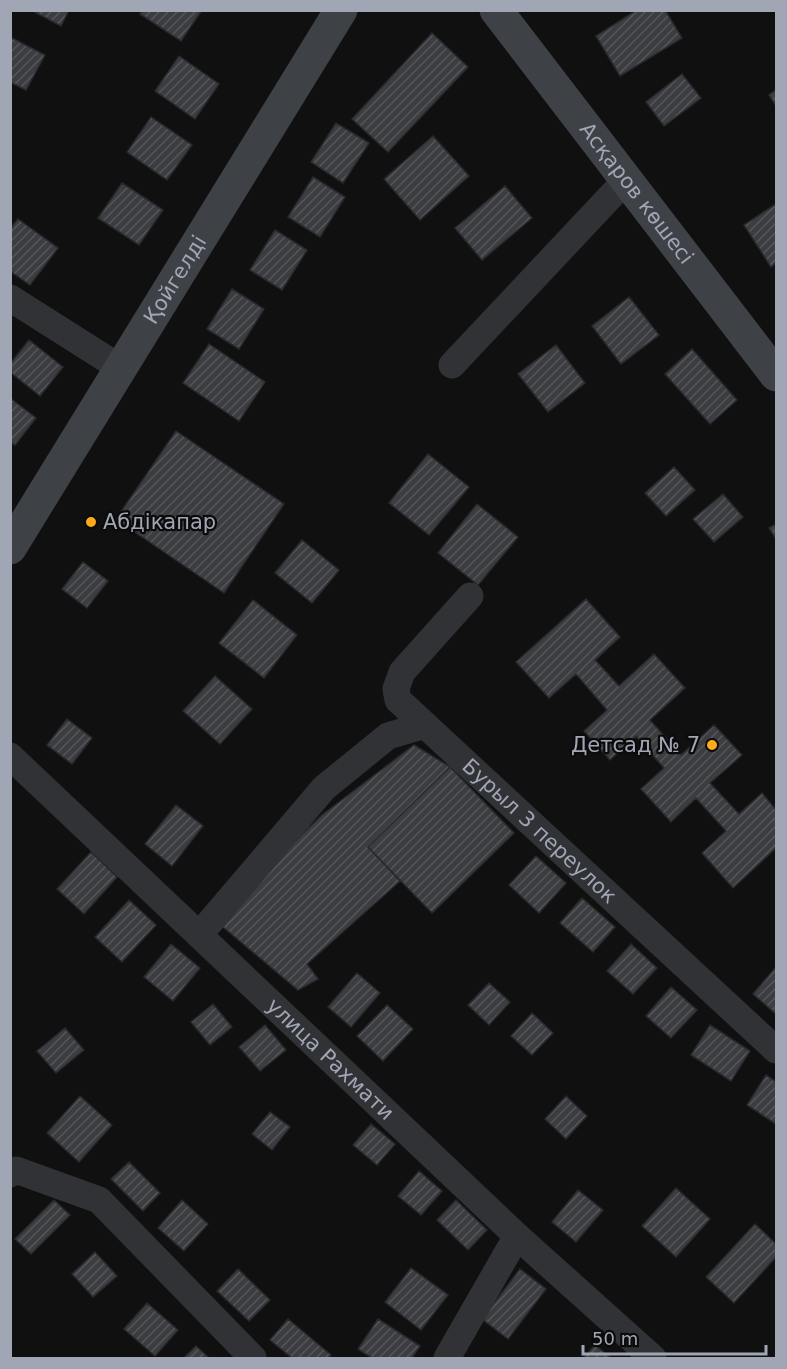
<svg xmlns="http://www.w3.org/2000/svg" width="787" height="1369" font-family="'DejaVu Sans',sans-serif">
<style>
.building{fill:url(#building-hatch);stroke:#292a2d;stroke-width:1.5}
.lines{fill:none;stroke-linecap:round;stroke-linejoin:round}
.street{stroke:#303236;stroke-width:27}
.secondary{stroke:#3e4146;stroke-width:33}
.poi-dot{fill:#fdab1b;stroke:#0b0b0c;stroke-width:2}
.labels{text-anchor:middle;dominant-baseline:central;stroke-width:4.5;stroke-linejoin:round;paint-order:stroke}
.street-label{font-size:21px;fill:#a0a6b3;stroke:#0b0b0c}
.poi-label{font-size:21px;fill:#a0a6b3;stroke:#0b0b0c;text-anchor:start}
</style>
<defs>
<pattern id="building-hatch" width="6" height="6" patternUnits="userSpaceOnUse" patternTransform="scale(1.5)"><rect width="6" height="6" fill="#3c3d41"/><path d="M-1 1l2-2M0 6l6-6M5 7l2-2" fill="none" stroke="#55565a"/></pattern>
</defs>
<rect width="100%" height="100%" fill="#101011"/>
<path class="building" d="M31,10H69L61,26Z
M143,10H202L181,41L140,14Z
M637,10H665L682,38L620,76L596,36Z
M432,33L468,67L388,152L352,119Z
M10,37L45,55L26,90L10,82Z
M179,56L219,84L195,119L155,91Z
M682,74L701,98L664,126L646,102Z
M776,90V106L769,95Z
M151,117L192,145L167,180L127,152Z
M336,123L369,143L343,183L311,162Z
M433,136L469,176L420,220L384,179Z
M313,177L345,197L320,237L288,217Z
M122,183L163,210L139,245L98,218Z
M505,186L532,218L482,260L455,228Z
M776,204V263L771,267L744,225Z
M18,219L58,248L30,285L10,271V229Z
M275,230L307,250L282,290L250,270Z
M232,289L264,309L239,349L207,329Z
M629,297L659,335L621,364L592,326Z
M29,340L63,367L40,396L10,372V364Z
M209,344L265,382L239,421L183,383Z
M556,345L585,383L548,412L518,374Z
M692,349L737,400L710,424L665,374Z
M10,398L36,418L15,445L10,442Z
M176,431L284,504L224,593L116,519Z
M428,454L469,487L429,535L389,503Z
M674,467L695,490L666,516L645,493Z
M723,494L743,517L714,542L693,519Z
M477,504L518,537L478,585L438,553Z
M776,524V539L769,528Z
M302,540L339,570L312,603L275,573Z
M83,562L108,581L87,608L62,589Z
M586,599L620,637L595,660L619,686L654,654L685,688L650,720L681,755L714,725L742,755L710,783L739,814L762,793L776,810V848L733,888L702,853L726,831L696,798L671,822L641,789L664,768L636,736L610,760L584,731L607,710L576,674L549,698L516,662Z
M253,600L297,635L264,678L219,643Z
M215,676L252,709L220,744L183,711Z
M67,719L92,738L72,764L47,745Z
M414,745L450,767L368,847L400,881L307,964L318,979L298,990L223,927L228,907L322,815Z
M450,767L514,833L432,913L368,847Z
M176,805L203,826L172,866L145,844Z
M91,852L117,877L84,914L57,889Z
M536,856L566,883L539,913L509,885Z
M582,898L615,927L593,952L560,923Z
M129,900L156,925L122,962L95,937Z
M171,944L200,968L173,1001L144,977Z
M631,944L657,968L633,994L607,971Z
M776,967V1014L753,994Z
M357,973L380,993L351,1027L328,1007Z
M489,983L510,1002L489,1025L468,1005Z
M671,987L697,1010L671,1038L646,1016Z
M213,1004L232,1027L210,1045L191,1022Z
M387,1005L413,1029L383,1061L357,1036Z
M532,1013L553,1033L532,1055L511,1036Z
M265,1025L286,1050L260,1071L239,1047Z
M710,1025L750,1051L731,1081L691,1055Z
M65,1028L84,1050L56,1073L37,1051Z
M766,1075L776,1082V1124L747,1105Z
M80,1096L112,1125L79,1162L47,1133Z
M566,1096L587,1116L566,1139L545,1119Z
M270,1112L290,1127L272,1150L252,1134Z
M371,1124L395,1144L377,1165L353,1145Z
M129,1162L160,1193L143,1211L111,1179Z
M419,1171L442,1191L421,1215L398,1196Z
M676,1188L710,1219L676,1257L642,1226Z
M578,1190L603,1210L576,1242L552,1222Z
M54,1200L70,1215L31,1254L15,1239Z
M182,1200L208,1224L184,1251L158,1228Z
M456,1200L487,1230L468,1250L437,1220Z
M755,1224L776,1244V1257L734,1303L706,1277Z
M95,1252L117,1276L93,1297L72,1274Z
M411,1268L448,1295L421,1330L385,1302Z
M238,1269L270,1300L249,1321L217,1291Z
M520,1269L546,1289L508,1339L482,1319Z
M147,1303L178,1330L155,1356L124,1329Z
M288,1319L331,1355L328,1358H292L270,1340Z
M378,1319L420,1346L412,1358H372L358,1349Z
M595,1345L611,1358H583Z
M196,1346L209,1358H184Z"/>
<g class="lines">
<g class="street">
<path d="M10,298L122,369"/>
<path d="M452,365L626,180"/>
<path id="s1" d="M470,596L402,672L396,689L398,700L776,1050"/>
<path id="s2" d="M10,756L517,1236L653,1358"/>
<path d="M199,935L324,788L388,736L425,725"/>
<path d="M10,1174L16,1170L99,1200L253,1358"/>
<path d="M447,1358L517,1236"/>
</g>
<g class="secondary">
<path id="s3" d="M496,10L776,375"/>
<path id="s4" d="M10,548L341,10"/>
</g>
</g>
<g class="poi-dot">
<circle cx="91" cy="522" r="6"/>
<circle cx="712" cy="745" r="6"/>
</g>
<g class="labels">
<g class="street-label">
<text stroke="none"><textPath href="#s3" startOffset="231">Асқаров көшесі</textPath></text>
<text stroke="none"><textPath href="#s4" startOffset="315">Қойгелді</textPath></text>
<text stroke="none"><textPath href="#s1" startOffset="324">Бурыл 3 переулок</textPath></text>
<text stroke="none"><textPath href="#s2" startOffset="441">улица Рахмати</textPath></text>
</g>
<g class="poi-label">
<text x="103" y="522">Абдiкапар</text>
<text x="700" y="745" text-anchor="end">Детсад № 7</text>
</g>
</g>
<rect width="787" height="1369" fill="none" stroke="#a0a6b3" stroke-width="24"/>
<path d="M583 1345v9h183v-9" fill="none" stroke="#a0a6b3" stroke-width="3"/>
<text x="592" y="1345" font-size="18" fill="#a0a6b3" stroke="#0b0b0c" stroke-width="4.5" paint-order="stroke">50 m</text>
</svg>
